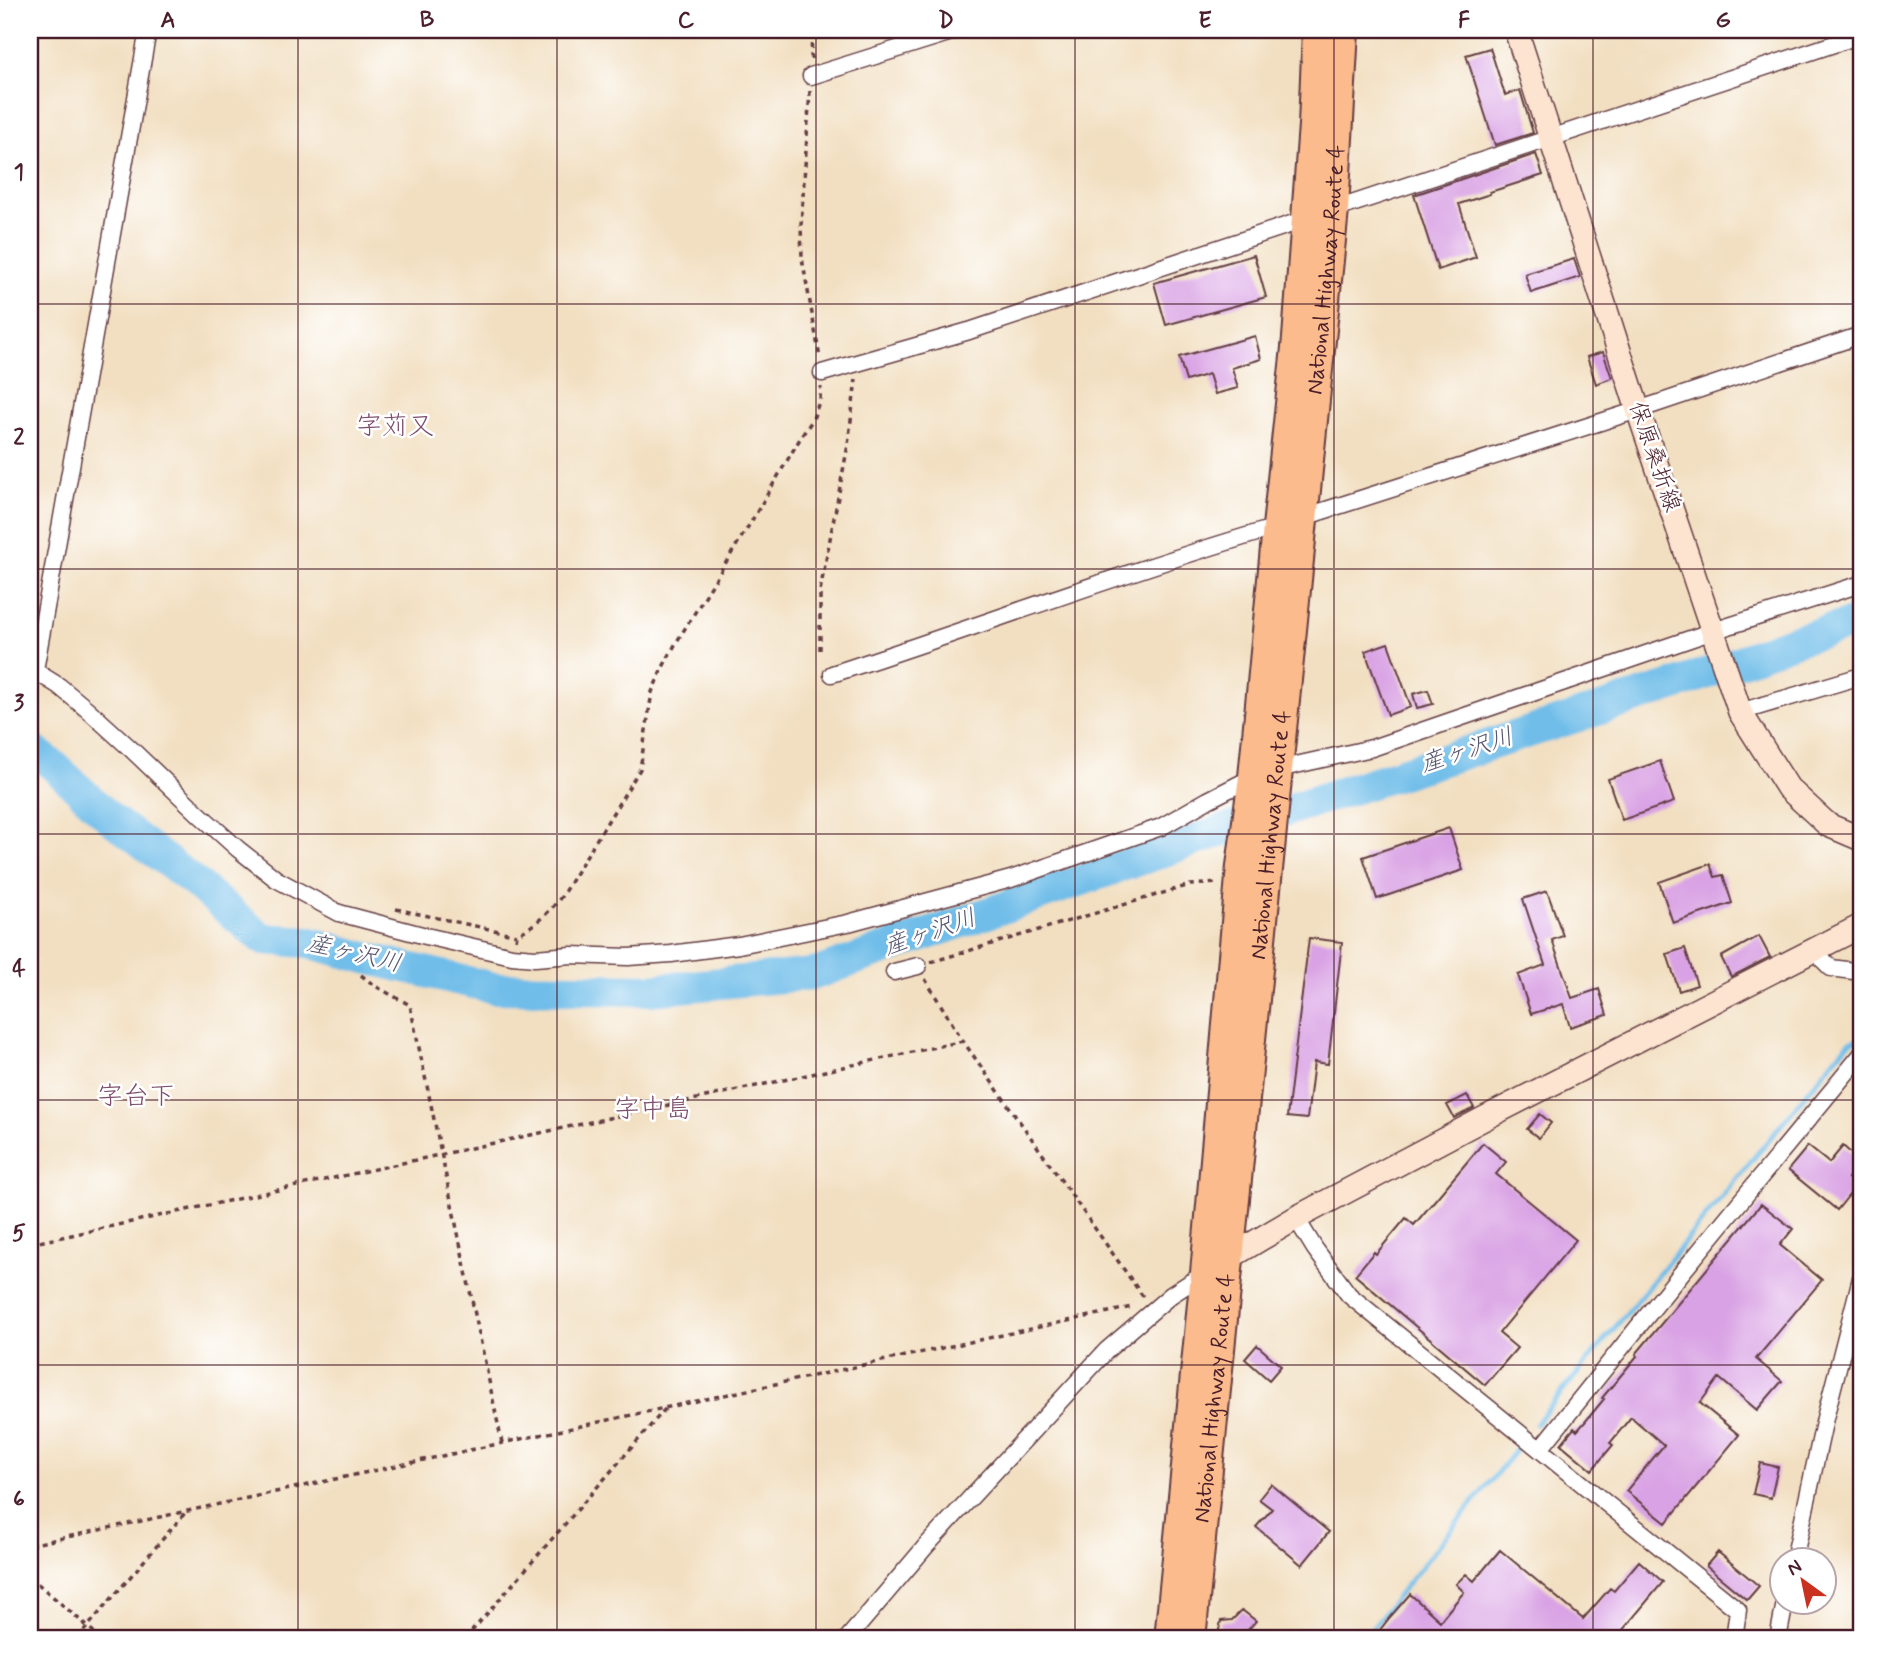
<svg xmlns="http://www.w3.org/2000/svg" width="1891" height="1669" font-family="Mynerve,'Klee One',sans-serif">
<style>
.lines{fill:none;stroke-linecap:round;stroke-linejoin:round}
.stream{stroke:#6fbde9;stroke-width:5}
.river{stroke:#6fbde9;stroke-width:32}
.building{fill:#d9a2e4}
.street-casing{stroke:#633c42;stroke-width:19}
.secondary-casing{stroke:#633c42;stroke-width:26}
.highway-casing{stroke:#633c42;stroke-width:32}
.path{stroke:#633c42;stroke-width:3.5;stroke-dasharray:5 5;stroke-linecap:butt}
.street{stroke:#fff;stroke-width:16}
.secondary{stroke:#fde4d1;stroke-width:23}
.highway{stroke:#fbbb8d;stroke-width:28}
.grid{fill:none;stroke:#4a1f2b;stroke-width:2;stroke-opacity:0.55}
.labels{text-anchor:middle;dominant-baseline:central;stroke-width:5;stroke-linejoin:round;paint-order:stroke}
.street-label{font-size:23px;fill:#4a1f2b;stroke:#fff}
.water-label{font-size:24px;font-style:italic;fill:#57566e;stroke:#fff}
.quarter-label{font-size:26px;fill:#7c4d6c;stroke:#fff}
.neatline{fill:none;stroke:#4a1f2b;stroke-width:2.5}
.grid-label{font-size:23px;text-anchor:middle;font-weight:bold;fill:#4a1f2b}
</style>
<rect width="100%" height="100%" fill="#fff"/>
<filter id="ink" filterUnits="userSpaceOnUse"><feTurbulence type="fractalNoise" baseFrequency=".0143" numOctaves="2"/><feDisplacementMap in="SourceGraphic" scale="14" xChannelSelector="R" yChannelSelector="G"/><feConvolveMatrix kernelMatrix="1 2 1 2 8 2 1 2 1" color-interpolation-filters="sRGB"/></filter>
<filter id="wash" filterUnits="userSpaceOnUse"><feTurbulence type="fractalNoise" baseFrequency=".00686" numOctaves="4" result="noise"/><feDisplacementMap in="SourceGraphic" scale="28" xChannelSelector="R" yChannelSelector="G"/><feGaussianBlur stdDeviation="1.57" result="paint"/><feColorMatrix in="noise" values="0 0 0 0 0 0 0 0 0 0 0 0 0 0 0 0 0 1.4 0 .05"/><feComposite in="paint" operator="in"/></filter>
<g filter="url(#wash)">
<rect width="100%" height="100%" fill="#f2dfc1"/>
<g class="lines">
<path class="stream" d="M1536,1424L1843,1049L1850,1042L1858,1039L1861,1040
M1363,1639L1518,1447"/>
<path class="river" d="M30,748L54,766L110,818L189,878L263,939L307,942L370,959L494,988L650,990L814,974L1216,833L1681,683L1796,640L1861,621"/>
</g>
<g id="blocks">
<path class="building" d="M1490,48L1505,95L1520,90L1533,133L1495,145L1466,55Z
M1536,154L1543,175L1490,192V194L1459,204L1476,257L1438,270L1414,195Z
M1254,255L1266,297L1166,325L1154,283Z
M1574,259L1580,277L1531,293L1525,274Z
M1255,336L1261,359L1232,368L1238,388L1215,394L1209,374L1186,381L1179,357Z
M1603,352L1612,378L1596,384L1587,357Z
M1388,643L1411,707L1388,715L1365,651Z
M1428,690L1433,704L1417,708L1413,694Z
M1660,761L1674,802L1622,820L1608,779Z
M1449,828L1463,870L1377,899L1363,857Z
M1710,864L1715,877L1723,875L1732,903L1673,923L1659,882Z
M1547,891L1563,936L1552,940L1572,998L1599,989L1607,1015L1570,1027L1563,1004L1531,1014L1518,975L1545,965L1523,899Z
M1759,936L1770,957L1731,977L1721,957Z
M1309,938L1342,942L1328,1064L1314,1062L1307,1119L1287,1117Z
M1685,948L1697,985L1679,991L1667,954Z
M1467,1095L1474,1108L1454,1118L1447,1105Z
M1540,1114L1551,1123L1539,1138L1527,1129Z
M1483,1143L1506,1162L1496,1174L1576,1240L1499,1333L1517,1348L1485,1385L1355,1275L1374,1252L1376,1254L1406,1218L1414,1225Z
M1808,1146L1829,1163L1843,1146L1861,1162L1848,1178L1857,1185L1837,1210L1788,1170Z
M1761,1204L1793,1229L1780,1245L1822,1280L1756,1359L1782,1381L1757,1410L1719,1378L1700,1403L1739,1435L1666,1523L1626,1491L1664,1445L1631,1417L1610,1443L1613,1445L1592,1470L1561,1444L1574,1428L1577,1431L1585,1422L1604,1399L1602,1398L1637,1356L1636,1354Z
M1257,1345L1281,1366L1269,1380L1245,1359Z
M1760,1463L1778,1467L1771,1498L1753,1494Z
M1271,1484L1329,1532L1302,1565L1256,1527L1272,1509L1259,1499Z
M1500,1550L1583,1619L1610,1588L1614,1591L1639,1561L1663,1582L1621,1632L1630,1639H1373L1390,1617L1410,1594L1440,1621L1464,1592L1456,1584L1466,1574L1474,1581Z
M1718,1552L1759,1586L1747,1600L1706,1566Z
M1242,1610L1256,1621L1240,1639H1217L1221,1621L1232,1620Z"/>
</g>
</g>
<g filter="url(#ink)">
<use href="#blocks" fill-opacity="0" stroke="#633c42" stroke-width="2"/>
<g class="lines">
<defs>
<path id="street" d="M811,76L958,30
M822,373L969,331L1861,35
M1304,517L1638,410L1861,335
M30,668L59,686L88,710L131,749L199,814L238,849L276,879L339,913L426,936L512,956L535,958L571,955L628,957L671,954L739,945L848,923L1011,879L1161,827L1208,800L1253,777L1278,769L1372,748L1713,631L1861,584
M35,670L148,30
M832,674C980,626 1126,571 1277,527
M1740,712L1861,676
M1813,950L1831,968L1861,972
M894,972L918,966
M1296,1218L1315,1249L1349,1295L1738,1610L1734,1639
M1540,1449L1679,1276L1861,1055
M1794,1560L1825,1418L1861,1278
M847,1639L926,1546L1107,1350L1171,1295L1205,1273
M1778,1639L1785,1602"/>
<path id="secondary" d="M1516,30L1638,410L1740,712L1788,788L1828,825L1861,839
M1220,1263L1296,1218L1483,1119L1861,926"/>
<g id="highway">
<path d="M1169,1639L1205,1273L1241,866L1253,777L1277,527L1297,338L1313,125L1317,30"/>
<path id="s1" d="M1191,1639L1334,210L1344,30"/>
</g>
</defs>
<use href="#street" class="street-casing"/>
<use href="#secondary" class="secondary-casing"/>
<use href="#highway" class="highway-casing"/>
<path class="path" d="M811,59L812,30
M810,91L801,225L802,258L820,358
M820,650V591L848,445L856,379
M396,909L517,935
M516,940L517,935C535,925 548,914 561,897L640,769L652,692L662,669L676,643L751,522L801,437L813,419L820,399L821,387
M931,962L1190,885L1217,883
M361,975L375,986L410,1005L502,1443
M925,979L963,1041L1144,1298
M30,1244L963,1041
M30,1545L1132,1307
M30,1577L102,1639
M77,1639L185,1513
M465,1639L666,1408"/>
<use href="#street" class="street"/>
<use href="#secondary" class="secondary"/>
<use href="#highway" class="highway"/>
</g>
</g>
<path class="grid" d="M298,30V1639M557,30V1639M816,30V1639M1075,30V1639M1334,30V1639M1593,30V1639M30,304H1861M30,569H1861M30,834H1861M30,1100H1861M30,1365H1861"/>
<g class="labels">
<g class="street-label">
<text stroke="none"><textPath href="#s1" startOffset="1376">National Highway Route 4</textPath></text>
<text transform="translate(1654 457) rotate(71)">保原桑折線</text>
<text stroke="none"><textPath href="#s1" startOffset="808">National Highway Route 4</textPath></text>
<text stroke="none"><textPath href="#s1" startOffset="242">National Highway Route 4</textPath></text>
</g>
<g class="water-label">
<text transform="translate(1467 751) rotate(-18)">産ヶ沢川</text>
<text transform="translate(930 933) rotate(-19)">産ヶ沢川</text>
<text transform="translate(354 954) rotate(13)">産ヶ沢川</text>
</g>
<g class="quarter-label">
<text x="395" y="427">字苅又</text>
<text x="136" y="1097">字台下</text>
<text x="653" y="1110">字中島</text>
</g>
</g>
<rect width="1891" height="1669" fill="none" stroke="#fff" stroke-width="77"/>
<g transform="translate(1803 1581) rotate(327)"><circle r="33" fill="#ffffff" stroke="#b7a5aa" stroke-width="2"/>
<path d="M0-5L12 26L0 18L-12 26Z" fill="#c8321e"/>
<text y="-10" font-size="19" font-weight="bold" text-anchor="middle" fill="#4a1f2b">N</text>
</g>
<rect x="38" y="38" width="1815" height="1592" class="neatline"/>
<g class="grid-label">
<text x="168" y="27">A</text>
<text x="427" y="27">B</text>
<text x="686" y="27">C</text>
<text x="946" y="27">D</text>
<text x="1205" y="27">E</text>
<text x="1464" y="27">F</text>
<text x="1723" y="27">G</text>
<text x="19" y="179">1</text>
<text x="19" y="444">2</text>
<text x="19" y="710">3</text>
<text x="19" y="975">4</text>
<text x="19" y="1240">5</text>
<text x="19" y="1506">6</text>
</g>
</svg>
